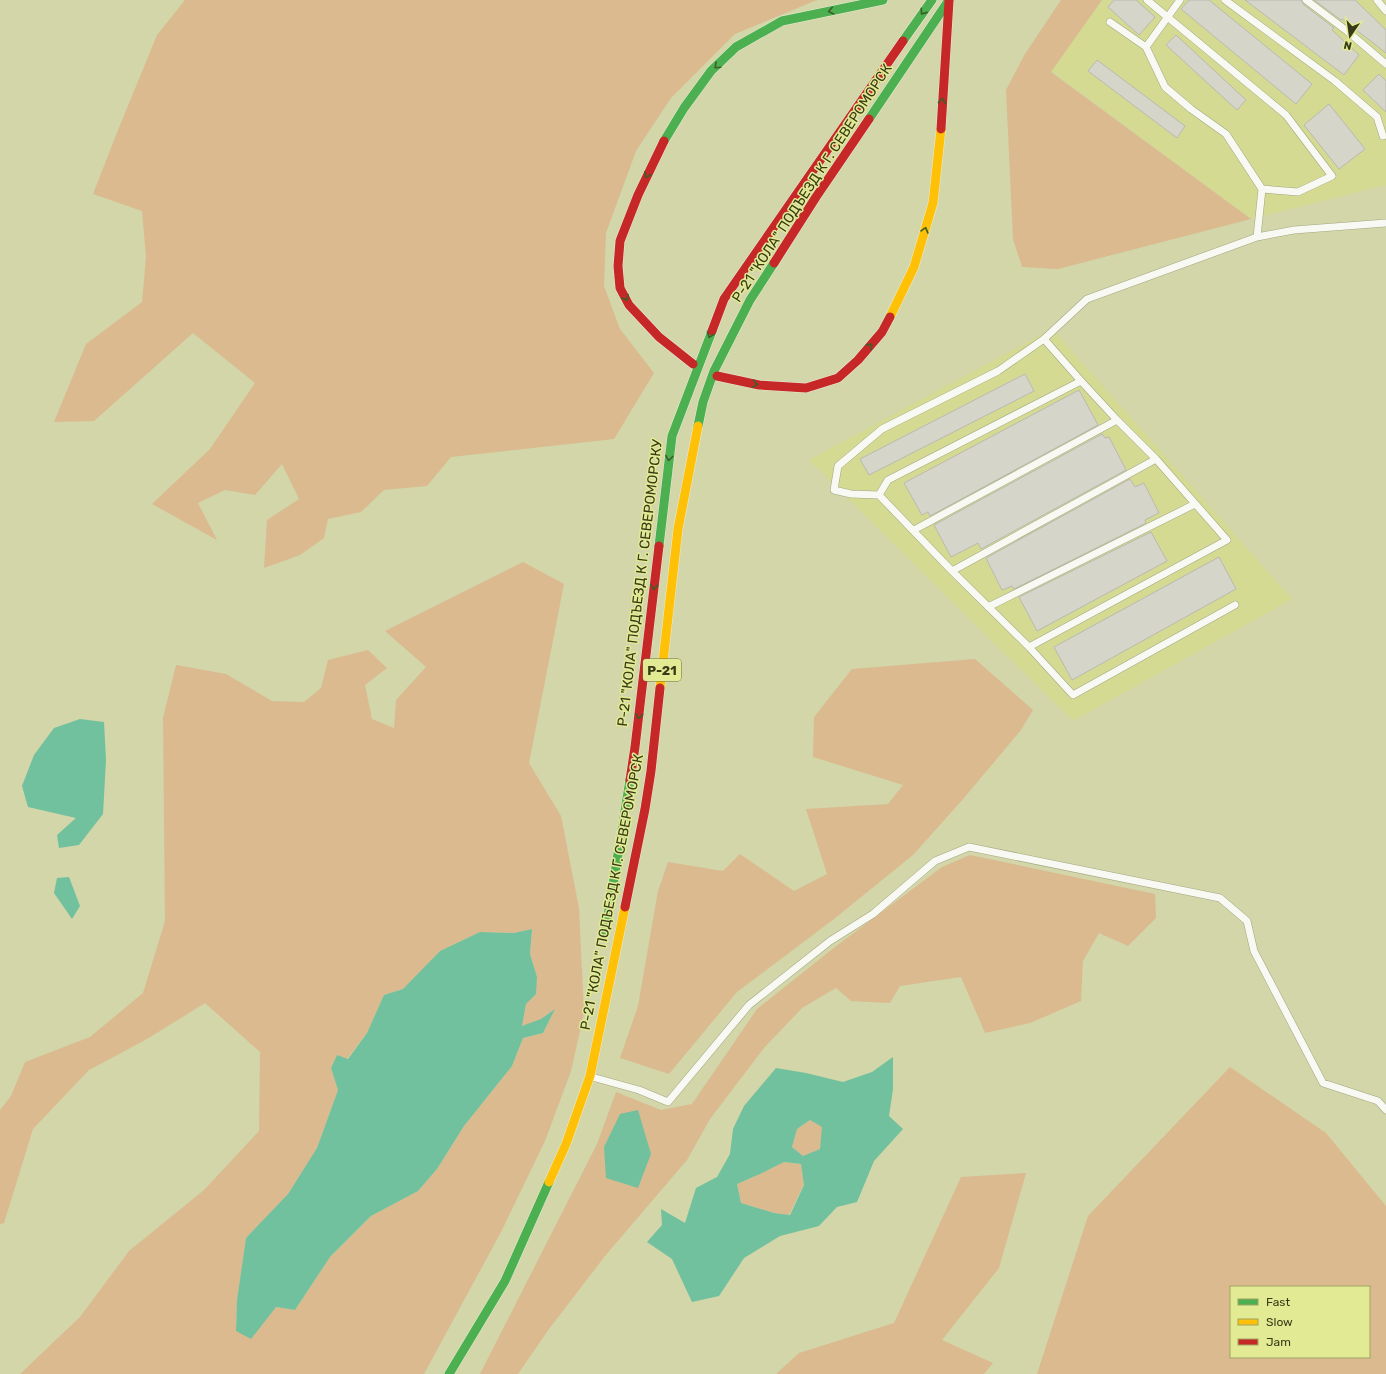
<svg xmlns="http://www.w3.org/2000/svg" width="1386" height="1374" font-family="Rubik,sans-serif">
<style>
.built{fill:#d4da92}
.green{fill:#dbba90;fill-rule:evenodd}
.water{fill:#71c09e;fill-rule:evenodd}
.building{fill:#d5d5ca;stroke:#bab9b3}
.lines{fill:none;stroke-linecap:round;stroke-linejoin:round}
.lane-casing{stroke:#a3a680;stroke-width:8}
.fast-casing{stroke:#ebedd8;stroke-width:10}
.slow-casing{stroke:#ebedd8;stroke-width:10}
.jam-casing{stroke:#ebedd8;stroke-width:10}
.lane{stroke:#f8f9f2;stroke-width:7}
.fast{stroke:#4caf50;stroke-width:9}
.slow{stroke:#ffc107;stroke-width:9}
.jam{stroke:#c62828;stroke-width:9}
.oneway{stroke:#3e5e28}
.labels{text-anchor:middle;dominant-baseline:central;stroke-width:3;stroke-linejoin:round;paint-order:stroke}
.shield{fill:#e2ea94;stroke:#6b703c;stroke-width:1}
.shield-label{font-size:13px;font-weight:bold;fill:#383b17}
.street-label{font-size:14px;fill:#383b17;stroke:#e2ea94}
</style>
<rect width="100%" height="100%" fill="#d2d6a8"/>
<path class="built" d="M1102,0H1386V185L1251,219L1051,71Z
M1052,329L1292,599L1073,721L809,460Z"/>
<path class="green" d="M185,0H817L735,34L671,98L636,151L606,233L604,286L620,329L654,373L614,439L451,457L427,486L384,490L361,512L328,519L324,538L300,555L264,568L267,520L299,499L282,464L255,495L225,490L198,503L217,540L152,504L210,449L255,383L193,333L94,421L54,422L86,344L142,302L146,257L142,211L93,194L118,130L157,35Z
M1061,0H1102L1051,72L1251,219L1058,269L1022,267L1013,239L1006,90L1025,54Z
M523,562L564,584L529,763L561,816L579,908L584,1013L571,1071L545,1141L501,1232L424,1374H20L80,1317L129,1251L204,1190L259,1131L260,1052L205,1003L147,1039L89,1070L33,1129L4,1223L0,1224V1110L11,1096L25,1062L90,1037L143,993L165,921L163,718L176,665L226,674L272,701L304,702L321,688L328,660L368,650L387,668L365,685L372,719L394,728L396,700L426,667L385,631ZM532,929L530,954L537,977L526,1004L522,1027L541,1019L555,1009L543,1033L523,1038L512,1066L464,1126L437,1169L418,1191L371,1216L330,1257L295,1310L276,1307L236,1331L237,1300L246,1238L288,1194L317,1148L338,1090L331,1068L337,1055L347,1059L367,1033L384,995L403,989L440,951L480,932L514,933Z
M975,659L1033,710L1021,730L964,798L913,855L834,919L737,992L669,1074L620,1058L638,1006L658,891L668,862L723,871L740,854L794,891L827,874L806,809L888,804L903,785L813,757L814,717L852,669Z
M970,855L1155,894L1156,918L1128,946L1099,933L1083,961L1081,1001L1030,1023L985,1033L961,977L900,986L890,1003L851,1001L836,988L802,1008L764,1048L710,1119L687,1160L605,1256L549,1329L518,1374H480L597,1144L616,1092L661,1110L692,1104L757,1009L835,947L942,867Z
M1230,1067L1326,1133L1386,1206V1374H1037L1088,1216ZM1231,1287H1369V1357H1231Z
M810,1120L823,1127L820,1149L803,1156L792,1147L797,1129Z
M784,1162L801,1164L804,1184L789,1215L774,1213L741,1203L737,1184L760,1174Z
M1026,1173L999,1268L942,1340L993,1363L984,1374H776L799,1353L894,1323L961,1177Z"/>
<path class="water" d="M80,719L104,722L106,760L103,814L79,845L59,848L57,835L76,818L28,807L22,786L34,755L54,728Z
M69,877L80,906L72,919L54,893L57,878Z
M532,929L530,954L537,977L536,994L526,1004L522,1026L541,1019L555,1009L543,1033L523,1038L512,1066L464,1126L437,1169L418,1191L371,1216L330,1257L295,1310L276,1307L251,1339L236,1331L237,1300L246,1238L288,1194L317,1148L338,1090L331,1068L337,1055L348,1059L367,1033L384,995L403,989L440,951L480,932L514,933Z
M893,1057V1089L889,1116L903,1129L874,1161L857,1202L837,1207L819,1226L780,1236L744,1258L719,1296L692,1302L672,1259L647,1242L662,1225L661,1209L685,1223L696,1188L717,1177L730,1154L733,1129L744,1106L776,1068L806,1073L843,1082L872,1072ZM810,1120L822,1127L820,1149L803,1156L792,1147L797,1129ZM784,1162L801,1164L804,1185L790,1215L774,1213L741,1203L737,1184L760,1174Z
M638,1110L651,1154L638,1188L606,1178L604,1147L620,1114Z"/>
<path class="building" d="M1114,0H1136L1155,17L1139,35L1108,7Z
M1189,0H1209L1312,84L1296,104L1181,9Z
M1245,0H1301L1303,4L1334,28L1332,30L1359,55L1344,75Z
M1314,0H1355L1386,30V53L1342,19L1341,20Z
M1176,35L1246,100L1237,110L1166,45Z
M1097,60L1185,126L1177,138L1088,71Z
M1379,74L1386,81V112L1363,90Z
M1329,104L1365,149L1339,169L1304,125Z
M1025,374L1034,391L869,475L860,459Z
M1079,390L1098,425L930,516L928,512L922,515L904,483Z
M1102,434L1105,438L1109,437L1126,470L981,549L978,543L951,557L934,525Z
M1130,479L1135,487L1144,483L1159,513L1145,520L1146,523L1014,589L1012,586L1002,590L986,558Z
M1151,532L1167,561L1037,631L1019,597Z
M1219,557L1236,589L1072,680L1054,647Z"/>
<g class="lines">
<defs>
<path id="lane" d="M1147,0L1286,115L1332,176L1298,192L1262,189
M1180,0L1146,47L1165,87L1191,109L1226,134L1262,189L1257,237
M1225,0L1335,81L1377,117L1383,136
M1306,0L1347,31L1386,64
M1377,0L1386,11
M1110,22L1146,47
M1044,339L1081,381
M879,495L952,571L1029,647L1073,695L1235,605
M914,530L1117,420
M952,571L1156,459
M988,607L1195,504
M1029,647L1227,540L1156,459L1117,420L1081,381L888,480L879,495L851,494L834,490L838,466L882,429L998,371L1044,339L1087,299L1257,237L1294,230L1386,223
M592,1077L639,1090L668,1102L749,1005L830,941L873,914L935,861L969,847L1220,898L1247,921L1254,951L1323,1083L1378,1101L1386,1110"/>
<path id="fast" d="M903,41L932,0
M869,119L949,0
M664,141L684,108L711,71L736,47L782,21L883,0
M698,426L703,402L714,371L750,300L774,263
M659,546L672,436L712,331
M605,934L630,780
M449,1374L505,1281L549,1182"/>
<path id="slow" d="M890,317L914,267L933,203L941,129
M660,688L678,529L698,426
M549,1182L566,1144L590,1076L625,907"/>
<path id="jam" d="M941,129L949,1
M664,141L638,195L620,241L618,266L620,288L629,305L659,337L693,364
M774,263L816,197L869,119
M712,331L724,299L903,41
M717,376L759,385L806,388L838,378L858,360L882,332L890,317
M630,780L635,747L659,546
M625,907L645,809L651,771L660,688"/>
</defs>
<use href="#lane" class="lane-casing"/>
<use href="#fast" class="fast-casing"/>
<use href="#slow" class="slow-casing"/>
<use href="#jam" class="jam-casing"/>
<use href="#lane" class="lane"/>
<use href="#fast" class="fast"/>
<use href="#slow" class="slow"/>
<use href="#jam" class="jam"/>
</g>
<defs><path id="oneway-chevron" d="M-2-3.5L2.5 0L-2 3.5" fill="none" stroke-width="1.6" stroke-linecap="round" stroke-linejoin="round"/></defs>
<g class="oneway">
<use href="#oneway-chevron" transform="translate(831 11) rotate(168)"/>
<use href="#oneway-chevron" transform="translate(923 12) rotate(125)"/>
<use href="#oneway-chevron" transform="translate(717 66) rotate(137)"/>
<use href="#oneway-chevron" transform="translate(942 101) rotate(-86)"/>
<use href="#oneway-chevron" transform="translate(647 175) rotate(115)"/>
<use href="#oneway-chevron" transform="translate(925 230) rotate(-74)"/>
<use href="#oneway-chevron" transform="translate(626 298) rotate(61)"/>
<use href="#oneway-chevron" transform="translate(710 335) rotate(111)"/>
<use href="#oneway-chevron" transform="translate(870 346) rotate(-49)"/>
<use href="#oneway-chevron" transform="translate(755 384) rotate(10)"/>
<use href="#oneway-chevron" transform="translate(669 458) rotate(97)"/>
<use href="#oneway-chevron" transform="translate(654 587) rotate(97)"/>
<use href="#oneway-chevron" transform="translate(639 716) rotate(97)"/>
</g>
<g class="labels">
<rect class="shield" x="643" y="659" width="38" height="22" rx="3"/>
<g class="shield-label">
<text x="662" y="670">Р-21</text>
</g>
<g class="street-label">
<text transform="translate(812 183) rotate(-57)">Р-21 "КОЛА" ПОДЪЕЗД К Г. СЕВЕРОМОРСК</text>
<text transform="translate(640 583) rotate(-83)">Р-21 "КОЛА" ПОДЪЕЗД К Г. СЕВЕРОМОРСКУ</text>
<text transform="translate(612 892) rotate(-79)">Р-21 "КОЛА" ПОДЪЕЗД К Г. СЕВЕРОМОРСК</text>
</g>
</g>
<rect x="1230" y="1286" width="140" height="72" fill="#e2ea94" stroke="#9ea462"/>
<rect x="1238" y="1299" width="20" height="6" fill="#4caf50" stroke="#9ea462"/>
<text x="1266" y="1306" font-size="12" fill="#383b17">Fast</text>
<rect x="1238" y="1319" width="20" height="6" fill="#ffc107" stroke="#9ea462"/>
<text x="1266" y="1326" font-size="12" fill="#383b17">Slow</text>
<rect x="1238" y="1339" width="20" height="6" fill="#c62828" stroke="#9ea462"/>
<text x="1266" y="1346" font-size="12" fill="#383b17">Jam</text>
<g transform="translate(1350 36) rotate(193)" stroke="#e2ea94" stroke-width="3" paint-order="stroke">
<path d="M0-3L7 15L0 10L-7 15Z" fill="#383b17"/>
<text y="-6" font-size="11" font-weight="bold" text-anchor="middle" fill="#383b17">N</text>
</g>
</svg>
